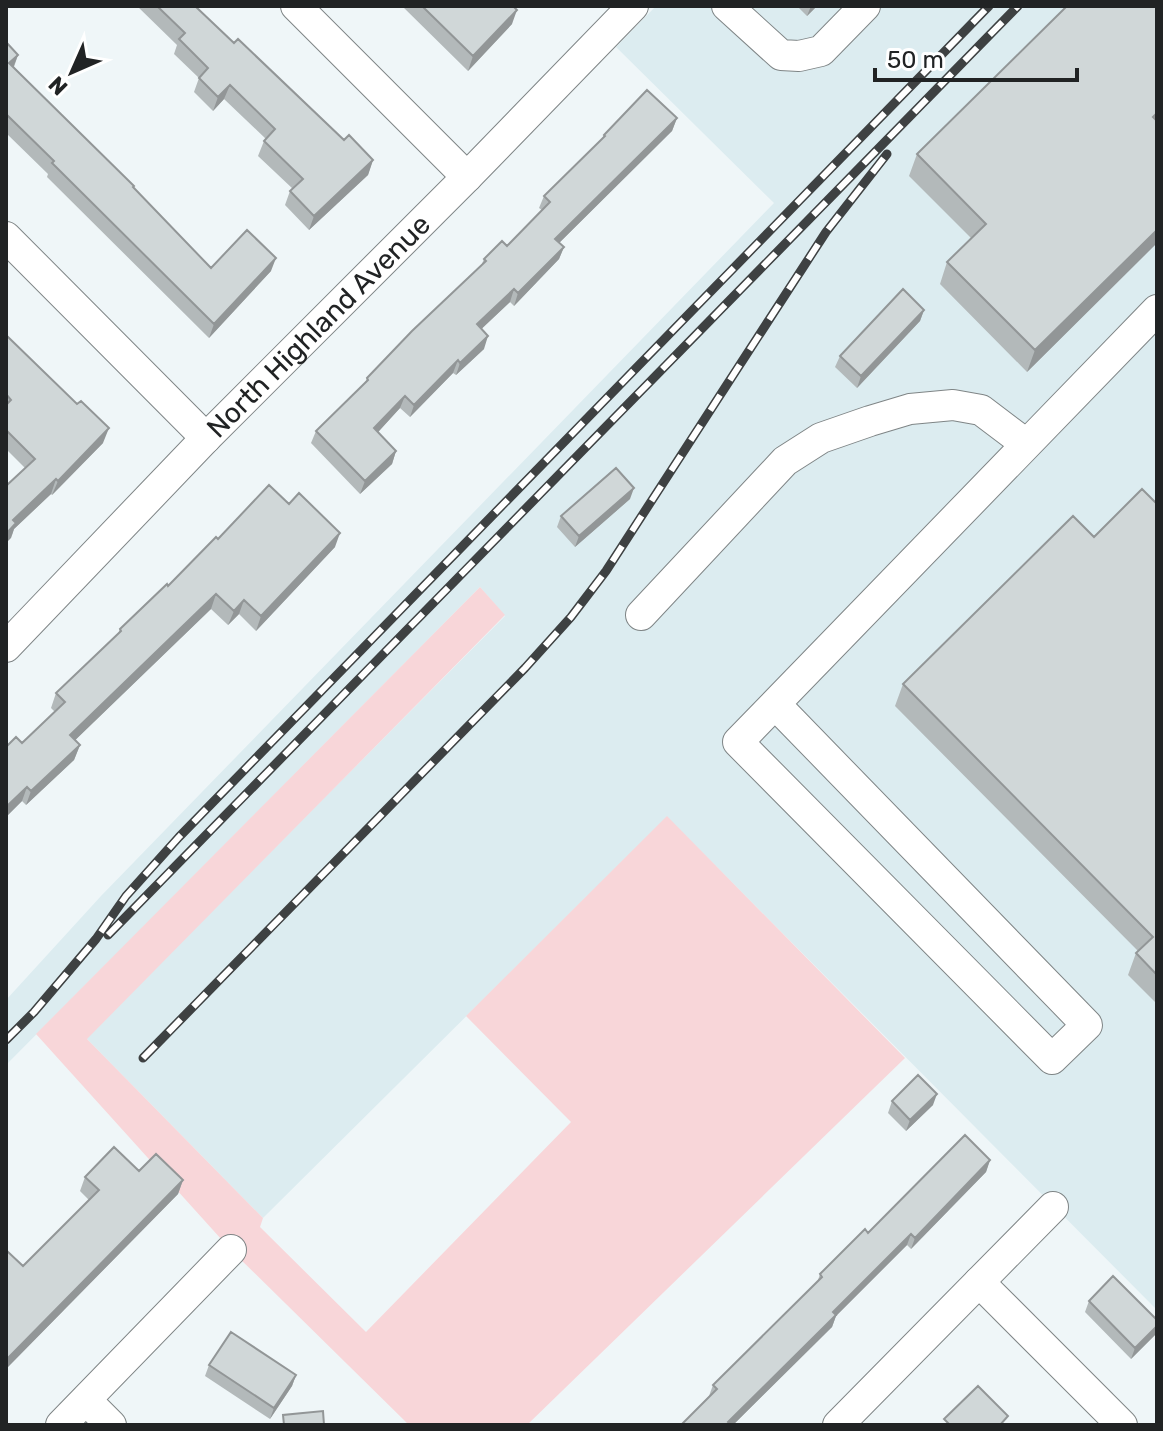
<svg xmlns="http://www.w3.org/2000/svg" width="1163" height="1431" font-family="Rubik,sans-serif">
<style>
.built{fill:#dcecf0}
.green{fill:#f8d6d9}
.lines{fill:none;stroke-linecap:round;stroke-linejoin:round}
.minor-casing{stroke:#7f8586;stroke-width:32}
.minor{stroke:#fff;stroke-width:30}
.rail-casing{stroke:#3e4142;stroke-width:9}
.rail{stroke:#fff;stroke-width:6;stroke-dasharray:18;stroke-linecap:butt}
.wall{fill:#b3b9ba}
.shaded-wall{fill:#929697}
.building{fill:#d0d7d8;stroke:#929697;stroke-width:2}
.labels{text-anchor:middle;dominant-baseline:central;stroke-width:8;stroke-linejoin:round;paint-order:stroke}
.street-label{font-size:28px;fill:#212324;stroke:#fff}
</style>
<rect width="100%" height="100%" fill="#eff6f8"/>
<path class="built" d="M656,6H1157V1310L667,817L263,1218L86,1038L505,616L480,587L6,1065V1000L101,896L774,203L616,47Z"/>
<path class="green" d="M480,587L505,615L87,1039L263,1218L260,1227L366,1332L571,1122L466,1016L667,816L905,1058L527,1425H409L231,1250L36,1034Z"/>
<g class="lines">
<defs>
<g id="minor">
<path d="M296,6L467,177"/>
<path d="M727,6L781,55L799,56L821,51L865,6"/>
<path d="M6,237L206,438"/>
<path d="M641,615L785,461L821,438L870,421L910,409L953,405L981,410L1026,444"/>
<path id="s1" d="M6,647L206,438L467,177L633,6"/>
<path d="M775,704L1087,1025L1052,1059L738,742L1157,310"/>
<path d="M979,1282L1122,1425"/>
<path d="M86,1400L111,1425"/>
<path d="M61,1425L231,1250"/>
<path d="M838,1425L1053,1207"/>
</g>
</defs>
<use href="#minor" class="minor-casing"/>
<use href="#minor" class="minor"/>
<defs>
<path id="rail" d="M108,935L1018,6
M6,1040L34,1012L96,939L126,896L179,837L989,6
M143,1058L525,668L571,617L606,571L826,232L887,154"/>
</defs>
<use href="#rail" class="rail-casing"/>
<use href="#rail" class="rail"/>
</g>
<path class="wall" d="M137,6H195L234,43L344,140L373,160L368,175L309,230L285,205L290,191L293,189L258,156L264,141L266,139L224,99L213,111L194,92L199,78L174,54L177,45Z
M402,6H513L512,24L468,71Z
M797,6H817L807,16Z
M1157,6V243L1027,372L940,284L947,262L971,238L909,176L917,154Z
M6,42L18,55L14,67L133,187L211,268L271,271L209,338L47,177L48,174L6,133Z
M677,118L672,131L559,243L564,247L559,259L514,306L510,302L481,329L484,349L456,375L453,373L410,417L400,408L378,432L396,451L392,464L360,494L311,443L316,431L365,383L367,378L481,266L484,259L507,246L542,210L539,208L544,196L602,139L604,135Z
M924,310L920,321L857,388L835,367L840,356Z
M6,335L103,443L52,495L51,494L14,529L11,538L25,468L6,449Z
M630,499L575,547L557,527L561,516Z
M1157,504V1004L1128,975L1136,953L1138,951L895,706L903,684L1094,537Z
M218,539L335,547L256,631L239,614L228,625L211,609L75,740L80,745L74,760L26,805L22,801L6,817V747L22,743L55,712L51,708L56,693L118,634L120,629L168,586Z
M892,1101L933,1105L906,1131L888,1113Z
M990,1160L986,1172L911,1249L907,1245L836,1316L832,1327L733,1425H681L709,1396L713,1385L817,1283L820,1274L868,1233Z
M139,1171L183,1180L178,1194L6,1369V1250L23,1266L89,1200L80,1191L85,1177Z
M1089,1301L1156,1334L1131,1359L1085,1312Z
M209,1365L296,1375L292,1386L270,1419L205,1376Z"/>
<path class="shaded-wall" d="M811,6H817L807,16Z
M517,10L512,24L468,71L473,56Z
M18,55L13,68L9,63Z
M230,85L224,99L213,111L218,97Z
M677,118L672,131L551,251L555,239Z
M373,160L368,175L309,230L314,216Z
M1157,230V243L1027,372L1035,350Z
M564,247L559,259L514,306L518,293Z
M276,258L271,271L209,338L214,324Z
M514,289L510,302L473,337L477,324Z
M924,310L920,321L857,388L861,376Z
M488,336L484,349L456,375L460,363Z
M458,360L453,373L410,417L414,405Z
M405,396L400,408L370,441L374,428Z
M109,428L103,443L52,495L58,481Z
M396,451L392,464L360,494L365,481Z
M56,479L51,494L14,529L11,538L6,543V534L13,520Z
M634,488L630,499L575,547L579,536Z
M340,533L335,547L256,631L261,616Z
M216,594L211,609L65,750L70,735Z
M244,600L239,614L228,625L234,611Z
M80,745L74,760L26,805L31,791Z
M27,787L22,801L6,817V807Z
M937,1094L933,1105L906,1131L910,1120Z
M990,1160L986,1172L911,1249L915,1238Z
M183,1180L178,1194L6,1369V1360Z
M911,1234L907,1245L836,1316L832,1327L733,1425H727L728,1422L833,1312Z
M1157,1326L1156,1334L1131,1359L1135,1348Z
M296,1375L292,1386L270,1419L274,1408Z"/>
<path class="building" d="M157,6H195L234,43L238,39L344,140L349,135L373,160L314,216L290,191L303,179L264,141L275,129L230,85L218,97L199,78L208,68L179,39L185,33Z
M422,6H513L517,10L473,56Z
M1067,6H1157V113L1153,117L1157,121V230L1035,350L947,262L986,224L917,154Z
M6,42L18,55L9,63L134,186L133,187L211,268L247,230L276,258L214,324L52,163L54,161L6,114Z
M647,90L677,118L555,239L564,247L518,293L514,289L477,324L488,336L460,363L458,360L414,405L405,396L374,428L396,451L365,481L316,431L368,380L367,378L412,331L486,261L484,259L502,241L507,246L550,202L544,196L605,136L604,135Z
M903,289L924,310L861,376L840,356Z
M6,335L77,404L81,401L109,428L58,481L56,479L13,520L16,523L6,534V486L35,459L6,430V405L11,400L6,394Z
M616,468L634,488L579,536L561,516Z
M269,485L289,504L299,493L340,533L261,616L244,600L234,611L216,594L70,735L80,745L31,791L27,787L6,807V747L16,737L22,743L65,702L56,693L121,631L120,629L167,584L168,586L216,537L218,539Z
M1142,489L1157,504V975L1136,953L1153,937L903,684L1073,516L1094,537Z
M918,1075L937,1094L910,1120L892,1101Z
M965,1135L990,1160L915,1238L911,1234L833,1312L836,1315L728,1422L731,1425H681L717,1389L713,1385L822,1277L820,1274L865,1229L868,1233Z
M114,1147L139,1171L156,1154L183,1180L6,1360V1250L23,1266L99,1190L85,1177Z
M1113,1276L1157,1320V1326L1135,1348L1089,1301Z
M231,1332L296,1375L274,1408L209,1365Z
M978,1386L1008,1416L1000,1425H950L944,1419Z
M323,1411L324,1425H284L283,1415Z"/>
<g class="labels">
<g class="street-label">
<text stroke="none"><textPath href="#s1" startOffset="448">North Highland Avenue</textPath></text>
</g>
</g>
<rect width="1163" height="1431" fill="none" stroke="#212324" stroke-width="16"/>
<g transform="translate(72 72) rotate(225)" stroke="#ffffff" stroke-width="6" paint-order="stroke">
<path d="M0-6L14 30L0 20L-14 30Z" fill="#212324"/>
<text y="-12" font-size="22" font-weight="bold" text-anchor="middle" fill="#212324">N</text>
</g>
<path d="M875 68v12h202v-12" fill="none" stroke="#212324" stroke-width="4"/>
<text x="887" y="68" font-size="24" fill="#212324" stroke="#ffffff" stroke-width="6" paint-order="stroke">50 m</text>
</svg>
